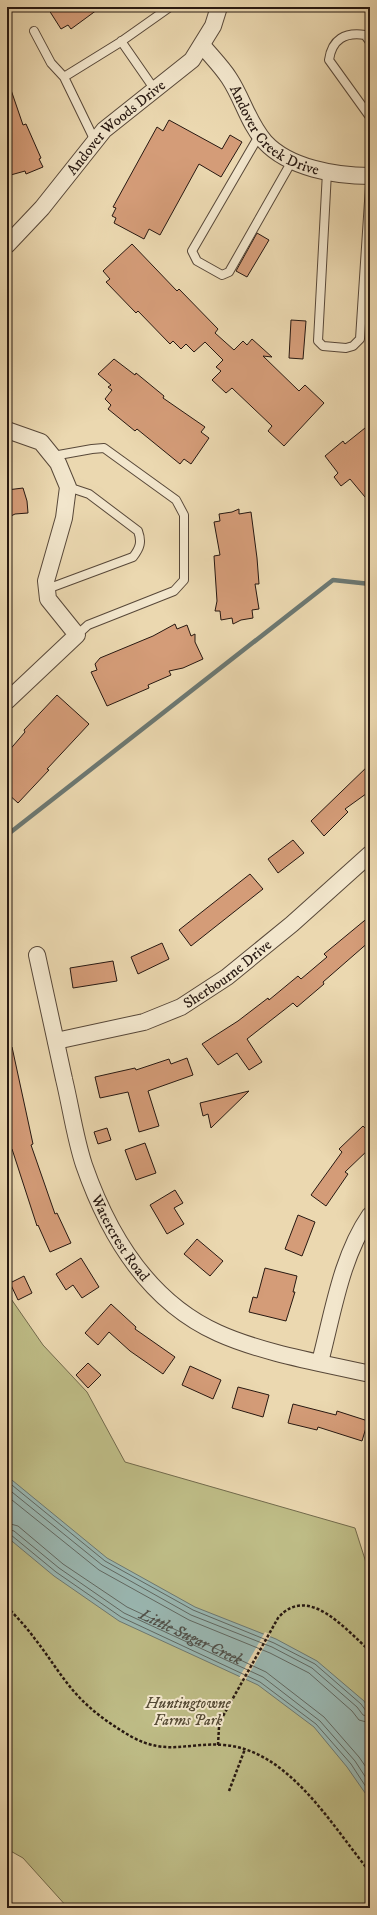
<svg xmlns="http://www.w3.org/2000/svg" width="377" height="1915" font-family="'IM FELL DW Pica',serif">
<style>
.green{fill:#bebc86;stroke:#726a4c}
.water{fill:#9ab8b3;stroke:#6c7872}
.pier{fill:#ebd8b0}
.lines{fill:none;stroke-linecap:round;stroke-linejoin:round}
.shore{stroke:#606862;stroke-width:1}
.stream{stroke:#6c7872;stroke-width:4.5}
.building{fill:#d49c78;stroke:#271811}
.lane-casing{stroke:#584839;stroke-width:10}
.street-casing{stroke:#584839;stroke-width:18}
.path{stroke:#271811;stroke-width:2.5;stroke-dasharray:3 2;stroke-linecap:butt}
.lane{stroke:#f2e6cc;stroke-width:8}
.street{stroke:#f2e6cc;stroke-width:16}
.labels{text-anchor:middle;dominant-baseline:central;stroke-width:4;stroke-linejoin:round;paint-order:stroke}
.street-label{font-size:15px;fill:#271811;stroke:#f2e6cc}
.park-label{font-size:15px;font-style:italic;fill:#544934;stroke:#f2e6cc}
.water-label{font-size:16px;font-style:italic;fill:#4f504a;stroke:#f2e6cc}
</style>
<rect width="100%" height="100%" fill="#ebd8b0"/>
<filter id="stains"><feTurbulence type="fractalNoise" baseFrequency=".005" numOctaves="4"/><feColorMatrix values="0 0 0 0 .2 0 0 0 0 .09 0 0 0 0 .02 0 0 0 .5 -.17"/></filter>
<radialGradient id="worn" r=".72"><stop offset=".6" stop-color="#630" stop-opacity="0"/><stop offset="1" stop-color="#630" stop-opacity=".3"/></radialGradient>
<path class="green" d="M7,1293L43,1345L87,1392L125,1462L355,1528L370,1575V1908H68L23,1858L7,1849Z"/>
<path class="water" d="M7,1476L107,1558L195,1607L276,1639L317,1661L364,1701L370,1711V1800L347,1767L314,1727L258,1685L119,1621L54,1576L7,1537Z"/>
<path class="pier" d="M265,1632L271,1635L245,1681L239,1678Z"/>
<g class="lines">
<g class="shore">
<path d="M7,1481L105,1561L193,1610L274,1643L315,1664L361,1704L366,1711L370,1712"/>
<path d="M7,1488L102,1565L191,1615L272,1647L312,1668L357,1707L363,1715L370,1717"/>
<path d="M7,1496L99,1570L189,1620L270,1653L309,1673L352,1711L359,1720L370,1723"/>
<path id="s1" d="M7,1523L18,1526L63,1564L127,1607L266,1672L324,1717L359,1757L370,1773"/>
<path d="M7,1529L14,1531L59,1568L124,1613L263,1677L320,1721L355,1761L370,1784"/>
<path d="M7,1534L11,1535L56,1572L121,1617L260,1682L316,1724L351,1764L370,1793"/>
</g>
<path class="stream" d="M7,835L333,580L370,584"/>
</g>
<path class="building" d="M47,7H101L71,29L68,25L61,29Z
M7,84H9L23,125L26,124L41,158L39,159L43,167L26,174L25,171L7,176Z
M169,120L222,149L230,135L242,142L221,177L199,164L160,235L149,229L144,239L114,223L116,218L112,216L116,208L113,207L157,127L163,131Z
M257,233L269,240L247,277L236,271Z
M132,244L177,291L179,289L218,329L215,333L234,350L243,341L247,345L252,339L272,357L263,356L299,391L305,385L324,403L284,446L268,431L272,426L232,388L226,393L212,380L221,371L216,367L223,360L205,342L194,352L186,344L181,349L173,341L170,344L138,311L136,313L106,282L110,279L103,271Z
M291,320L306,321L303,359L289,358Z
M114,359L135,375L136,373L164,396L163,398L205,427L201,432L209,438L191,464L184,459L180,464L137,429L135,431L108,409L111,405L105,399L112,390L108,387L111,385L98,374Z
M370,424V503L350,479L341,486L334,477L338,473L325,456L343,441L345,444Z
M23,488L27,501L28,513L15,514L7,518V490Z
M239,509V514L251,512L257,558L259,584H255L259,609L252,610L253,618L241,620L233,624L232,618L221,620L220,611H215L217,601L214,556L220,555L214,522L220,521L219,514L232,512Z
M175,624L177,629L187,625L191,636L195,634V642L203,659L183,668L169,671L171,675L148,685L149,688L107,706L91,672L97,670L95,664L100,658L153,636Z
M57,695L89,724L47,769L49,770L18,803L7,793V753L25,732L24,730Z
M370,764V791L345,809L348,812L324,836L311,821Z
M293,840L304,853L278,873L268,859Z
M250,874L263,889L191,946L179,930Z
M370,916V941L323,982L324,984L297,1007L293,1003L247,1039L262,1062L249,1070L237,1053L218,1065L202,1044L238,1021L268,998L269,1000L298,976L301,979L327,957L324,954Z
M162,943L169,959L138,974L131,957Z
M113,961L117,981L73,988L70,968Z
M12,1047L33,1144L31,1145L55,1214L57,1213L71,1243L50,1252L38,1225L37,1226L12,1149H10L7,1135V1048Z
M187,1058L193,1075L148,1091L159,1126L139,1132L128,1092L100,1098L95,1077L135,1068L136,1070L169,1059L171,1064Z
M249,1091L211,1128L208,1114L203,1116L200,1103Z
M363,1126L370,1133V1148L345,1172L348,1174L326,1206L311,1195L342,1152L339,1149Z
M107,1128L111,1140L98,1144L94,1132Z
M145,1143L156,1173L136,1180L125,1150Z
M175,1190L183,1203L174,1208L184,1224L167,1234L150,1205Z
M298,1215L315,1222L302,1256L285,1249Z
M197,1239L223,1261L210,1276L184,1254Z
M81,1258L99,1287L82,1298L73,1285L66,1290L56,1274Z
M265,1268L297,1276L293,1292H295L286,1321L249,1312L253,1297L257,1298Z
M24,1276L32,1293L18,1300L10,1283Z
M111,1304L136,1327L135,1329L175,1357L163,1374L130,1351L109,1332L98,1345L85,1333Z
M88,1363L101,1375L88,1388L76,1375Z
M190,1366L221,1380L213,1399L182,1385Z
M238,1387L269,1395L263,1417L232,1408Z
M293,1404L336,1415L337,1411L368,1421L362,1441L318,1427L317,1430L288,1423Z"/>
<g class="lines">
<defs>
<path id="lane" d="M34,31L51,63L64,77
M121,41L155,90
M370,42L365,35C345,32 332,39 329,60L370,117
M260,134L192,251L197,261L222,275L229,272L292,161
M95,141L64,77L119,43L170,7
M327,172L318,341L323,346L346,348L353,346L360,339L370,186
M53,456L92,449L104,448L176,500L184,515V580L174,591L88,625L77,635
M47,589L133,557C140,548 142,542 138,531L89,494L68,487"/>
<g id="street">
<path id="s2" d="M202,45C211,56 222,67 229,78C243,99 248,123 265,142C289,168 336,176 370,176"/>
<path id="s3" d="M7,245L42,208L104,130L192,60L213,26L219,7"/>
<path d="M7,430L41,442L58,463L68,487L64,518L46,581L48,599L77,635L7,701"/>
<path id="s4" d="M37,955C46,997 55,1038 64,1079C71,1108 75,1138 84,1165C108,1234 149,1302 218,1333C262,1353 322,1363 370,1374"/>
<path id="s5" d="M56,1041L144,1022L181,1007L227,977L292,924L370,854"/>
<path d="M320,1362C333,1313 341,1257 370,1215"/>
</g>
</defs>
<use href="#lane" class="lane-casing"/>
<use href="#street" class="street-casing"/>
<path class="path" d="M7,1607C17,1617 27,1628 35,1639C50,1658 62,1679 79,1697C94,1713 113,1726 132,1737C167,1756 188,1742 224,1745C289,1750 332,1826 370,1872
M218,1745L219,1727L223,1716L278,1618C308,1583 346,1630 370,1651
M229,1791L245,1749"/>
<use href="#lane" class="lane"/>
<use href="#street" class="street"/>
</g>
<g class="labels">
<g class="street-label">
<text stroke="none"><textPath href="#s2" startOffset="115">Andover Creek Drive</textPath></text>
<text stroke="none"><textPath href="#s3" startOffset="161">Andover Woods Drive</textPath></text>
<text stroke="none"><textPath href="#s5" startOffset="187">Sherbourne Drive</textPath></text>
<text stroke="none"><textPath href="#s4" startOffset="297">Watercrest Road</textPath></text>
</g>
<g class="park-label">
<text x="188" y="1703">Huntingtowne<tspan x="188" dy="17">Farms Park</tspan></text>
</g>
<g class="water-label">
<text stroke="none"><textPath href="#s1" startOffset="218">Little Sugar Creek</textPath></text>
</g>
</g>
<rect width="377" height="1915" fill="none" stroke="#ebd8b0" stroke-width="24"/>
<rect x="8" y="8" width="361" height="1899" fill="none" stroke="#271811" stroke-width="2"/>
<rect x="12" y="12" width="353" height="1891" fill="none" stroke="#271811"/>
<rect width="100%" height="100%" filter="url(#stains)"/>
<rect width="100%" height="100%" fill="url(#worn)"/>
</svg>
